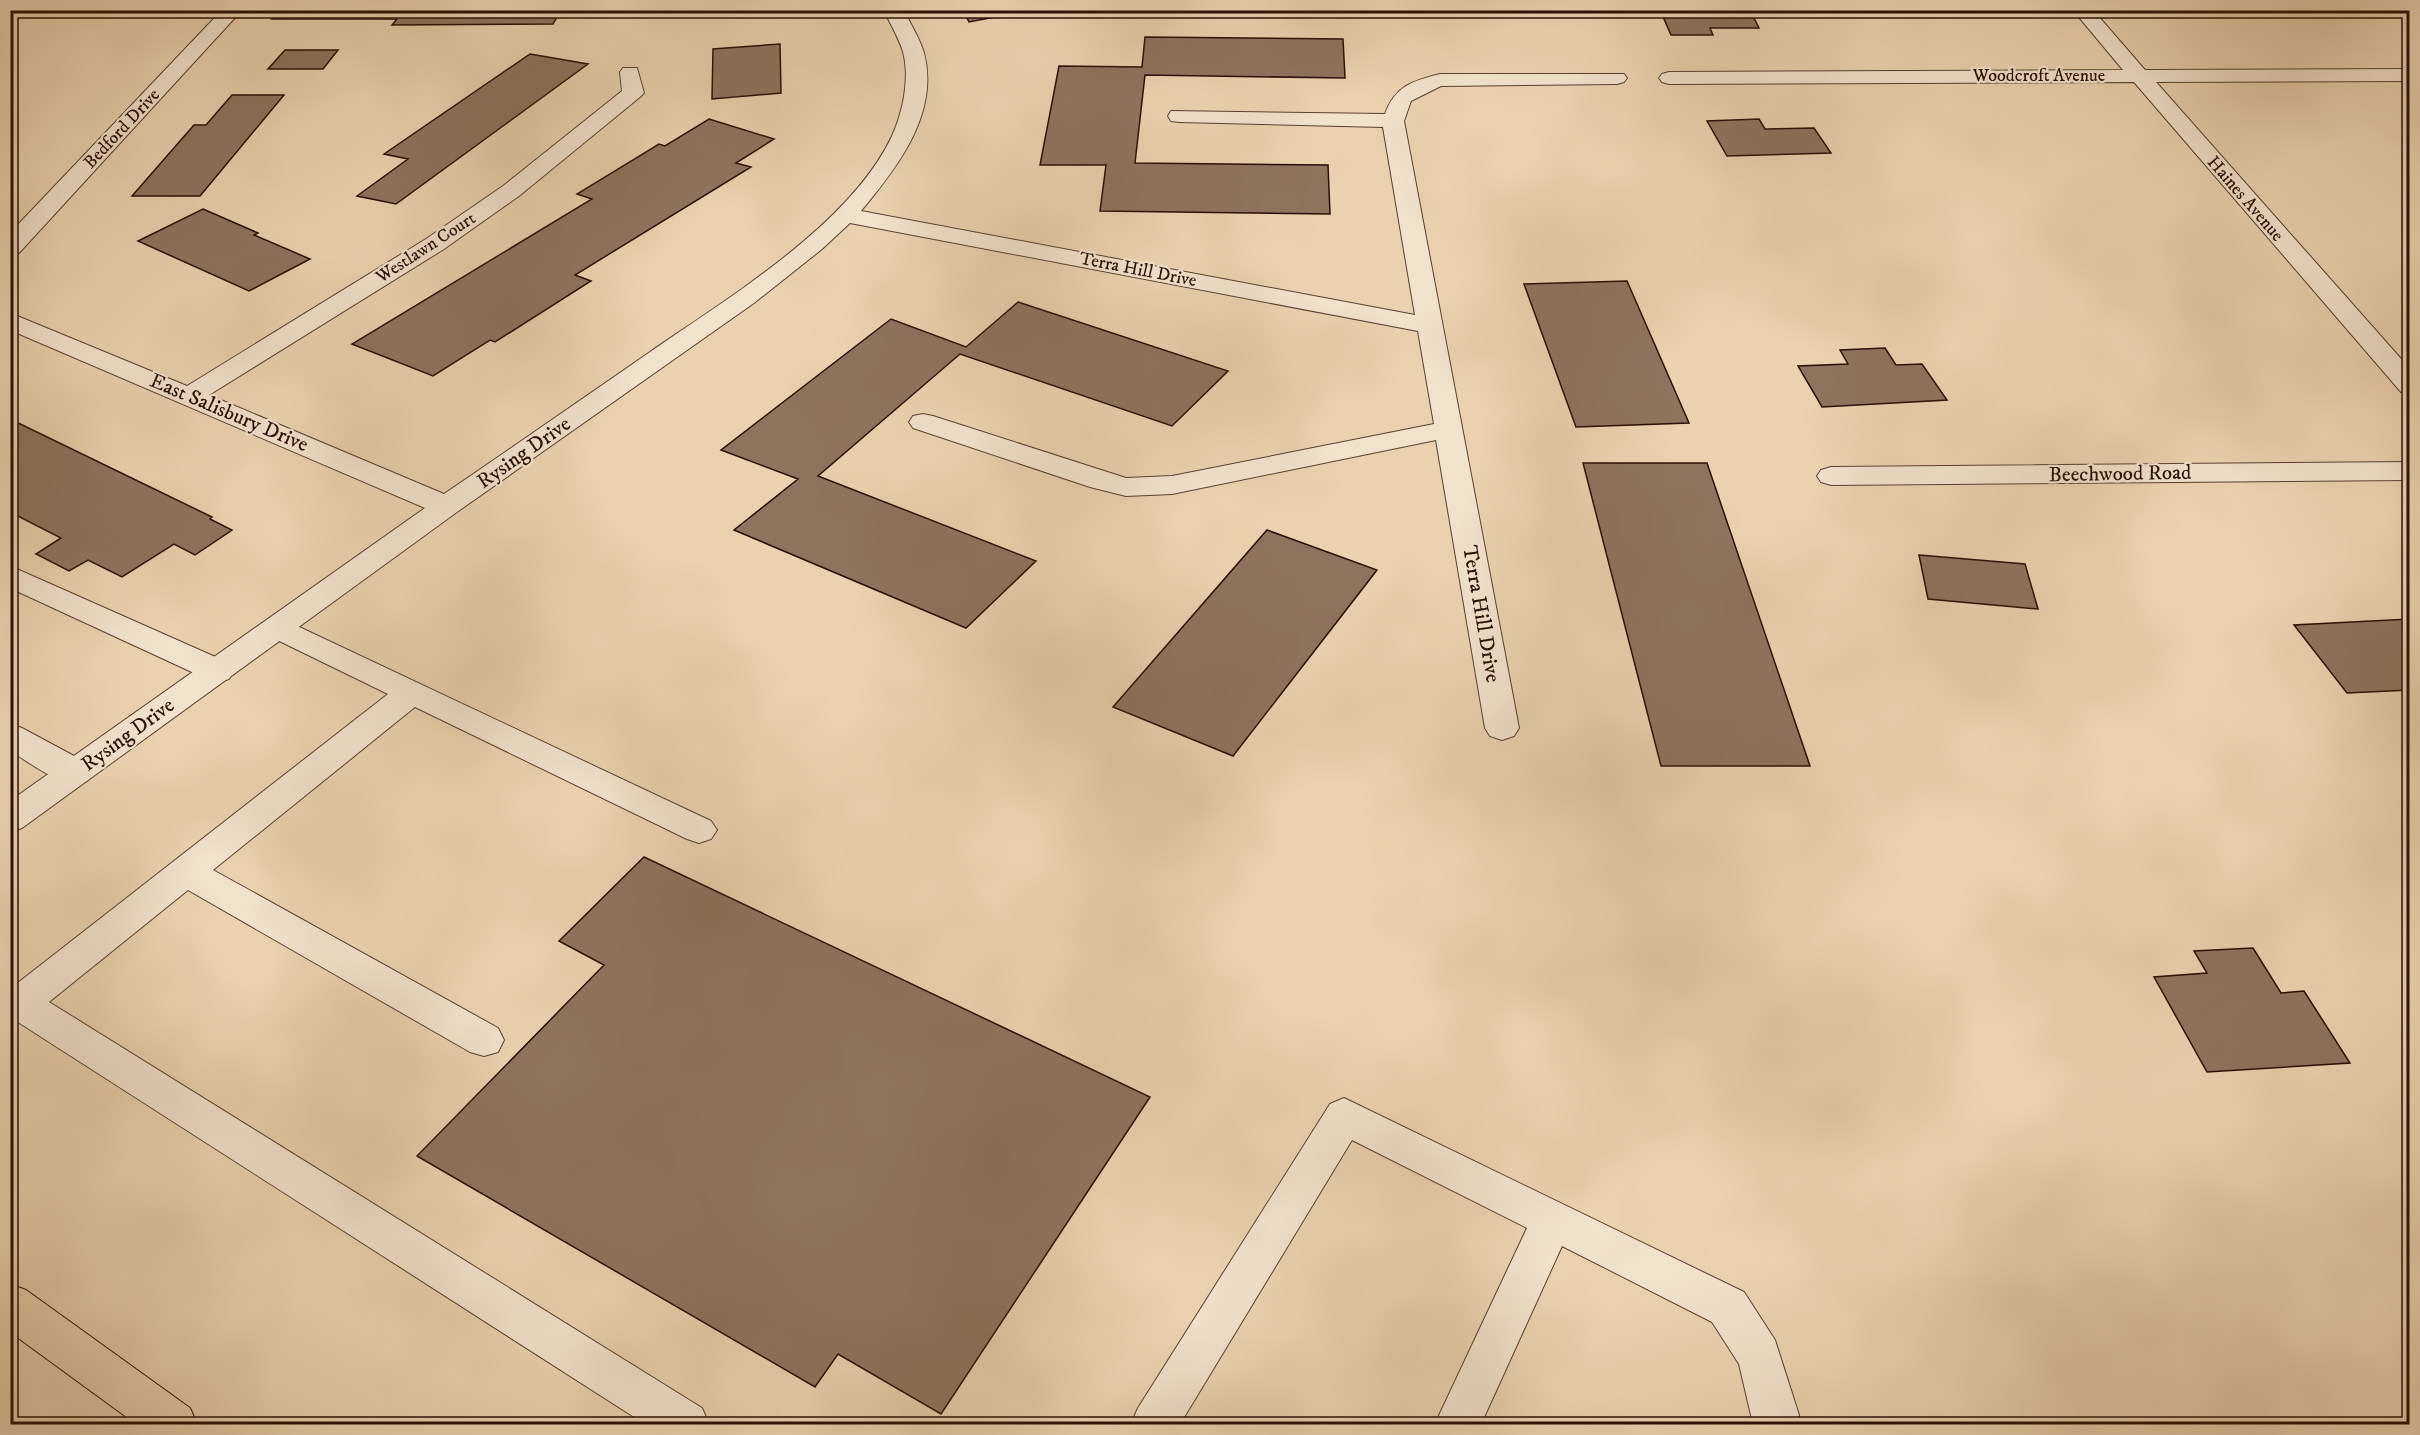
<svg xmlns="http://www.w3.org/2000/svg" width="2420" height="1435" font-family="'IM FELL DW Pica',serif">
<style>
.building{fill:#8d745e;stroke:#280f06;stroke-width:1.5}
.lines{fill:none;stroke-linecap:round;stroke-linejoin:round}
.service-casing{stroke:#584030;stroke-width:2}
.minor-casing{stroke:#584030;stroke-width:2}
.primary-casing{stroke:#280f06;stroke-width:2}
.service{fill:#f1e2cc;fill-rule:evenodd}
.minor{fill:#f1e2cc;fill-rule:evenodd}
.primary{fill:#ead2b0;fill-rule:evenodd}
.labels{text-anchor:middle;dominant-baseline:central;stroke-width:4.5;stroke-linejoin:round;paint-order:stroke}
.far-street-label{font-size:18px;fill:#280f06;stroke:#f1e2cc}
.street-label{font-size:21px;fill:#280f06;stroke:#f1e2cc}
</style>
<rect width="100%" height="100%" fill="#ead2b0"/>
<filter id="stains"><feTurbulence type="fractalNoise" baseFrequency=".00333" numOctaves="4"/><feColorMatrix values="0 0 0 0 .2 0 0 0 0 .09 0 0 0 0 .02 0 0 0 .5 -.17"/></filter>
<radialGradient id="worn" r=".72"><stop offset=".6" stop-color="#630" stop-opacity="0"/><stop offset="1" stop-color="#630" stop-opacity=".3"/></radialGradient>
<path class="building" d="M280,10H561L553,24L392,25L397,19H272Z
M963,10H1032L969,22Z
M1660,10H1750L1759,28H1710L1713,35H1671Z
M1145,37L1343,39L1345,78L1145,75L1135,163L1328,165L1330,214L1100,211L1106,165H1040L1059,66L1142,67Z
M780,44L781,93L712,99L713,49Z
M285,50H338L323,69H268Z
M530,54L588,64L396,204L357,196L408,159L384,154Z
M232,95H284L200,196H132L194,125H206Z
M709,119L774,139L736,163L751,167L575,275L591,281L495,342L490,340L433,376L352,344L592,199L577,194L659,144L665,146Z
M1759,119L1765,129L1814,128L1831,153L1727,156L1707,121Z
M203,209L258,233L254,235L310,259L249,291L138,241Z
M1627,281L1689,423L1576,427L1524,284Z
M1018,302L1228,371L1172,426L960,354L818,476L1036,561L966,628L734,530L798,479L721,450L891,319L966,347Z
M1885,348L1896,365L1922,364L1947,400L1822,407L1798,366L1848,364L1840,350Z
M10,419L212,517L210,519L232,530L195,555L174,544L122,577L88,560L69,571L36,554L61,538L10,512Z
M1583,463H1707L1810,766H1661Z
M1267,530L1377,570L1233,756L1113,707Z
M1919,555L2025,564L2038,609L1928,599Z
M2410,619V690L2347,693L2294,625Z
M644,857L1150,1097L941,1414L838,1354L815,1387L417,1156L604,965L559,941Z
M2253,948L2281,993L2304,991L2350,1063L2207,1072L2154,977L2207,973L2194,951Z"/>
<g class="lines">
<defs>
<path id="service" d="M10,566L229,663L234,671L229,679L218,682L207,679L10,588Z
M278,617L711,821L717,830L711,839L699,843L687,839L415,707L213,870L498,1028L504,1040L498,1052L484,1056L470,1052L188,890L49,1002L702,1408L709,1424H645L10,1017V989L388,694L267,635L262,628L267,621Z
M10,724L22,728L87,763L92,772L87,781C61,789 33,764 10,751Z
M1344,1098L1744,1292L1775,1340L1799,1415V1424H1753L1739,1364L1712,1322L1562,1246L1481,1424H1435L1527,1228L1352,1140L1180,1424H1131L1138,1408L1330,1104Z"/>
<path id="minor" d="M222,10H242L19,253L10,255V233Z
M884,10H904C910,24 920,38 924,53C940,113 897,168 861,211L1415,315L1383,127L1179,122L1171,121L1168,116L1171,111L1385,114C1395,86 1412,81 1440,74H1624L1627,78L1624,82L1617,84L1441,86L1411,101L1404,121L1519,728L1514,736L1502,740L1490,736L1485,728L1436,440L1172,494L1126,496L1090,487L913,428L909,422L913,416L923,414L933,416L1126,478L1172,476L1434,424L1418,331L850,223L822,249L754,303L457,512L22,828L10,832V801L425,508L10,330V313L187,386L426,239L503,186L622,91L620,72L623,68H637L644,93L640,97L519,196L444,249L209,395L444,494C513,447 582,399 650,352C728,298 851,224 892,136C903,112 910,78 903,52C899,38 890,24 884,10Z
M2073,10H2093L2145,70L2410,69V81L2156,82L2410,369V394L2401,392L2134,82L1669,84L1662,82L1659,78L1662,74L1669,72L2123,70Z
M2410,462V480L1831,485L1821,482L1817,476L1821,470L1831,467Z"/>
<path id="primary" d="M10,1284L26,1290L190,1408L197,1424H136L10,1332Z"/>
</defs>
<use href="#service" class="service-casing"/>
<use href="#minor" class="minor-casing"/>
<use href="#primary" class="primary-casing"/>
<use href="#service" class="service"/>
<use href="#minor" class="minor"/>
<use href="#primary" class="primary"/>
</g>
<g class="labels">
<g class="far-street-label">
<text x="2039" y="76">Woodcroft Avenue</text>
<text transform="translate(122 129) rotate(-47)">Bedford Drive</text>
<text transform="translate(2245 199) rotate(49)">Haines Avenue</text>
<text transform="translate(426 248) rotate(-33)">Westlawn Court</text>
<text transform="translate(1138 270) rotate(11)">Terra Hill Drive</text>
</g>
<g class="street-label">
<text transform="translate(229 413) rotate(23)">East Salisbury Drive</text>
<text transform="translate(524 453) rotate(-35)">Rysing Drive</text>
<text transform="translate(2120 474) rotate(-1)">Beechwood Road</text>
<text transform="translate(1481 614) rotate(80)">Terra Hill Drive</text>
<text transform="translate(128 735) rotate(-36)">Rysing Drive</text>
</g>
</g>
<rect width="2420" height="1435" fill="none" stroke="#ead2b0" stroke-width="36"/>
<rect x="12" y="12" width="2396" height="1411" fill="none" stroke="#280f06" stroke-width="3"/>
<rect x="18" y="18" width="2384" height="1399" fill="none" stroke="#280f06" stroke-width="1.5"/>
<rect width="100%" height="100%" filter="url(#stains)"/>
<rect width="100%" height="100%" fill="url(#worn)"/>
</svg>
